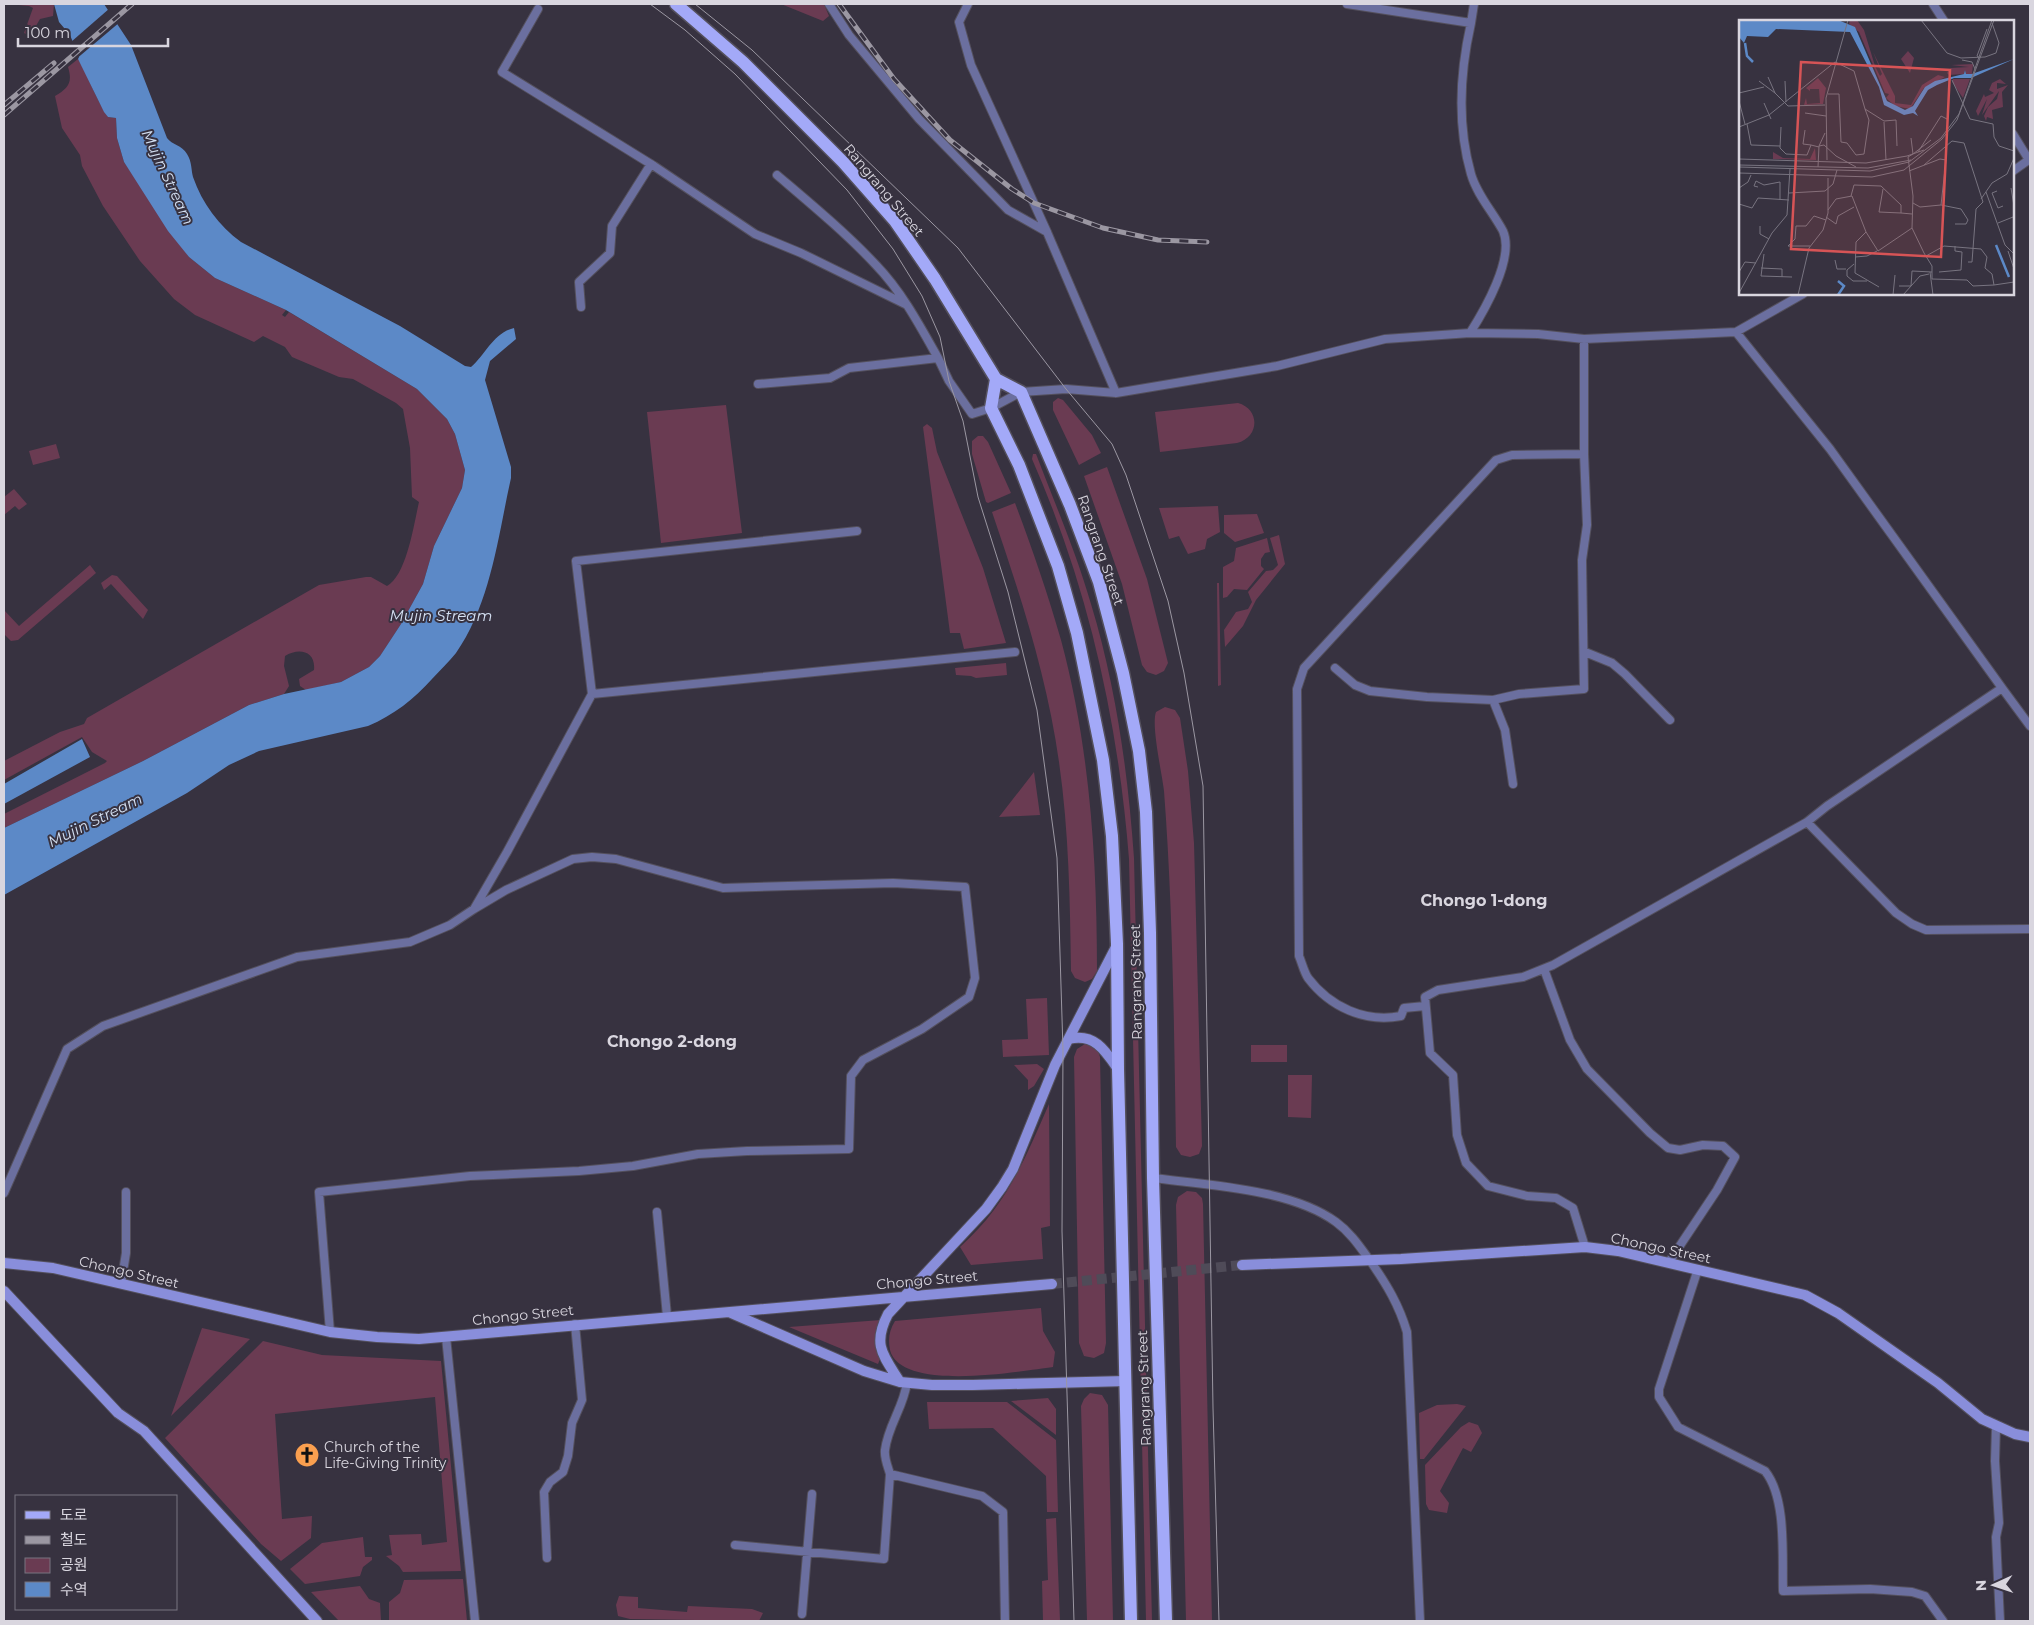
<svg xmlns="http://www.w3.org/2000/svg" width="2034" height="1625" font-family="Montserrat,'Noto Sans KR',sans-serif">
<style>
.green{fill:#6a3b52}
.water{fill:#5c89c7}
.pier{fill:#373240}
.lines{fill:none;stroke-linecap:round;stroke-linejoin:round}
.secondary-tunnel{stroke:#4f4b58;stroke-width:10;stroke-dasharray:10 5;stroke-linecap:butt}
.street-casing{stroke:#54505d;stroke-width:10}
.secondary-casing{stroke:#54505d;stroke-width:12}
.primary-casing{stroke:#54505d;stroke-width:15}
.street{stroke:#6b6f9f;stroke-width:8}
.secondary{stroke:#898edb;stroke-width:10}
.primary{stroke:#a3a9f8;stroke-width:12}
.tram{stroke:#9b97a2;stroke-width:1}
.rail-casing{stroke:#9b97a2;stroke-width:5}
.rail{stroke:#373240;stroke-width:3;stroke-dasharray:9;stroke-linecap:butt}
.labels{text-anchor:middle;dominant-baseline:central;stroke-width:4;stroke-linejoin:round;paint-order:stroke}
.street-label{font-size:14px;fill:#d9d6df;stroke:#373240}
.poi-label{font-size:14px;fill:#d9d6df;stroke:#373240;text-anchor:start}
.water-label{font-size:15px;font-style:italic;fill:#d5e1f3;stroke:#373240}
.quarter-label{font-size:16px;font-weight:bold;fill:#d9d6df;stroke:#373240}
.inset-river{fill:none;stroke:#5c89c7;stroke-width:2.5}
.inset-road{fill:none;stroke:#787480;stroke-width:1}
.view{fill:#d75456;fill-opacity:0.15;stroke:#d75456;stroke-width:2.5}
.inset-edge{fill:none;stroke:#d9d6df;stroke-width:2.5}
</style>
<rect width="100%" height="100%" fill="#373240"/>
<path class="green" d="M8,4H54L53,16L40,19L30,36L24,33L33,8L29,6Z
M781,4H824L829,16L823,21Z
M78,59C89,78 96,99 108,117L116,118L117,138L124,162L189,257L215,278L286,310L282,315L285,317L289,312L417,389L447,419L455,434L465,470L462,488L434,546L423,584L401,624L380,656L369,667L341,682L306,690L300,686L299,679L314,670C316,650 298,648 285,656L284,666L289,686L284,694L249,705L143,761L4,828V814L105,763L107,761L92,752L82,737L4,780V761L60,732L84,724L87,718L319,585L366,577H371L387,586C407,575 414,523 419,502L412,497L410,448L403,409L396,403L353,379L339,377L292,357L285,347L263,336L254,342L195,315L174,299L140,261L103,206L82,166L80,155L62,128L55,96C68,88 73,83 68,67Z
M1058,398L1063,400L1092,435L1101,453L1079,465L1053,410V402Z
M1238,403C1260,409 1260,437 1237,443L1160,452L1155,412Z
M726,405L742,533L661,543L647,412Z
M927,424L932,428L937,452L983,568L1006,643L964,649L960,633H950L923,427Z
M978,436H983L988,442L1011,493L988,503L986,502L972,454V441Z
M56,444L60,458L33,465L29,451Z
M1033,454H1036C1055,504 1076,552 1091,604C1116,686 1128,773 1134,858L1152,1621H1146L1129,859C1118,720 1088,586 1032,459Z
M1107,467L1147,579L1168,663L1164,671L1156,675L1147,672L1142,665L1122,584L1084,476Z
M14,489L27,504L19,510L15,506L4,515V497Z
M1015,503C1032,548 1048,594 1061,640C1090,748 1097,859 1097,971L1092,979L1085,982L1075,978L1071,971C1070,901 1069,832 1059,762C1047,676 1020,594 992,512Z
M1218,506L1220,532L1207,539L1205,549L1188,554L1179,536L1169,539L1159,508Z
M1257,514L1264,533L1235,542L1224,533V515Z
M1279,535L1285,564L1256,600L1243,626L1225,647L1224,630L1236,612L1248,609L1252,602L1248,592L1266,571L1273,570L1278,565L1270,538Z
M1267,538L1270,552L1265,553L1261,559V566L1264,569L1247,590L1234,589L1227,597L1223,598V567L1234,561L1236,548Z
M90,565L96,573L18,640L11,641L4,634V610L19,626Z
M112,575L117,576L148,610L143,619L111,584L104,590L101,583Z
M1217,583H1219L1221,685L1218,686Z
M1006,663L1007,675L976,678L971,676L956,675L955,668Z
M1165,707L1175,710L1180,718L1188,771L1194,843L1202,1146L1199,1154L1190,1157L1181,1155L1176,1147C1174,1028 1173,909 1164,791C1162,773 1151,726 1156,712Z
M1034,772L1040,815L999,817Z
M1047,998L1049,1055L1003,1057L1002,1040L1028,1039L1026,999Z
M1085,1044C1094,1044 1098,1049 1100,1057L1106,1343L1104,1353L1094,1358L1084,1356L1079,1343L1074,1057L1077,1049Z
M1251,1045H1287V1062H1251Z
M1037,1064L1044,1069L1034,1086L1028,1090V1080L1014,1065Z
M1288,1075H1312L1311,1118L1288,1117Z
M1049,1104L1050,1226L1041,1228L1043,1259L971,1265L960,1247C1007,1205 1025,1159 1049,1104Z
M1187,1191L1196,1192L1202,1198L1203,1204L1212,1621H1186L1176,1205L1178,1197Z
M1041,1308L1043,1331L1055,1352L1053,1367C1021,1371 901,1393 890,1350C888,1339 889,1331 895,1321Z
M881,1320C876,1335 875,1344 880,1359L878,1364L789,1327Z
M202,1328L250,1339L171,1416Z
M263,1341L322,1355L441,1361L461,1571L403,1572L399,1566L386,1556L392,1555L389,1535L421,1534L422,1545L447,1542L435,1397L275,1414L282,1519L312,1516L311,1538L281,1561L261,1544L165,1438Z
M1090,1393L1102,1395L1108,1405L1113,1621H1087L1081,1406L1084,1399Z
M1048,1398L1056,1409V1435L1011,1401Z
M927,1402H1007L1056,1440L1058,1512H1047L1046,1476L993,1428L929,1429Z
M1457,1404L1466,1406L1424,1459H1420L1419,1413L1437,1405Z
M1469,1422L1478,1425L1482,1433L1471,1452L1463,1448L1440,1491L1449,1503L1447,1513L1429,1510L1426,1504L1425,1465L1461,1427Z
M1056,1518L1060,1621H1043L1042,1581L1048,1580L1046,1519Z
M363,1537L365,1557H372V1560L363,1567L360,1576L305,1584L290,1569L322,1543Z
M463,1579L467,1621H389V1602L400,1593L404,1580Z
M360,1586L369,1599L380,1603L381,1621H339L311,1592Z
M619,1596L638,1597V1608L687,1612L688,1606L752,1609L763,1613L759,1621L630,1619L618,1616L616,1605Z"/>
<path class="water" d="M54,4H104L131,45L167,138C172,145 182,145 187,154C192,162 191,169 193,177C202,203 219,226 241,242L400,326L465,366L471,367C486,354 493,333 514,328L516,339L490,361L485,380L511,467V478C498,536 491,603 456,653C449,662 440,670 432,679C414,699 394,715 368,726L259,751L229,765L187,793L4,895V828L143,761L249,705L284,694L341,682L369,667L380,656L401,624L423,584L434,546L462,488L465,470L455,434L447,419L417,389L286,310L215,278L189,257L168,231L124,162L117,138L116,118L108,117L104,112L78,59L79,57L70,35L59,22Z
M82,739L90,757L4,804V784Z"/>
<path class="pier" d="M110,8L120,22L75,60L71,42Z"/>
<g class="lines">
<path class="secondary-tunnel" d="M1052,1284L1242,1265"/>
<defs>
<path id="street" d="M829,4L849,35L919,119L1008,210L1047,232
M968,4L959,22L971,65L1047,232L1116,393
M1347,4L1471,23L1474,4
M1933,4L1944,21
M538,9L502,72L654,166L755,234L801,253L907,305
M2013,134L2029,160
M2013,171L2030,159
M777,175C811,204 846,233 876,265C902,292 920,326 938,358
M581,307L579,282L610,253L612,226L651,164
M1736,332L1830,449L2002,688L1827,806L1807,822
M1470,333C1484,311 1515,258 1503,231C1493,212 1477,195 1471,174C1457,125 1460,72 1471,23
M758,384L830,378L849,368L938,358L949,381L972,414L991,408L1021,392L1066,389L1116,393L1277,366L1385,339L1470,333L1538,334L1584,339L1736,332L1803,294
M1585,652L1612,663L1625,674L1670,720
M1335,668L1355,685L1370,691L1427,697L1493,700L1519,694L1584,689L1582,560L1587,525L1584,454
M2002,688L2030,726
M592,694L1015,652
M1493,700L1505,730L1513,784
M1544,969L1570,1040L1587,1069L1650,1133L1668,1148L1680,1150L1703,1145L1723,1146L1735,1157L1717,1190L1669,1262
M1425,1006L1404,1008L1401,1016C1365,1023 1330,1007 1308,978C1304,972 1302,963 1299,956L1297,689L1304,668L1496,460L1512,455L1584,454V339
M1153,1178C1208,1185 1291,1189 1336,1222C1351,1233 1360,1247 1371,1262C1387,1285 1399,1305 1407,1332L1420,1621
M4,1193L67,1049L103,1026L297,957L410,942L450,925L474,909L507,852L592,694L576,561L857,531
M657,1212L667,1316
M1585,1247L1573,1208L1556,1198L1527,1196L1488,1186L1466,1163L1457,1135L1453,1075L1430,1053L1425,997L1438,990L1523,977L1553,965L1807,822L1896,913L1912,924L1926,930L2030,929
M1698,1269L1659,1389V1397L1678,1427L1765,1471C1787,1498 1782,1557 1783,1591L1870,1589L1912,1592L1925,1596L1943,1621
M121,1284L126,1253V1192
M330,1332L319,1192L470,1176L579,1171L633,1166L698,1154L747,1151L849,1149L851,1076L863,1060L922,1029L969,997L975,978L965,887L893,883L723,888L616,859L592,857L573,859L506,890L474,909
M446,1337L475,1621
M907,1382C904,1407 888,1425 885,1450C884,1458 888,1467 890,1474L982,1496L1003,1512L1005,1621
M1996,1426L1995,1461L1999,1523L1996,1537L2000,1621
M735,1545L884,1559L890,1474
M547,1558L544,1492L550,1482L563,1472L568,1456L572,1423L582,1400L575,1324
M802,1614L812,1494"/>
<path id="secondary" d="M1069,1039C1094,1033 1105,1050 1118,1069
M4,1263L53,1268L330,1332L377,1337L419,1339L1052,1284
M1242,1265L1401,1259L1585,1247L1618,1251L1805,1295L1838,1313L1938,1383L1982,1419L2015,1434L2030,1437
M4,1291L118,1413L144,1431L317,1621
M731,1313L864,1371L900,1382L932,1385H973L1126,1381
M900,1382C883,1355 872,1345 888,1314L986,1209L1002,1187L1013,1169L1055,1065L1117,945"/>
<path id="primary" d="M676,4L743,62L843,162L895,221L935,279L996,379L1021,392L1070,505L1099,582L1123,673L1139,751L1146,812L1150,933L1153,1178L1166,1621
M996,379L991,408L1019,465L1058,566L1077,633L1103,760L1112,836L1117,944L1118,1069L1131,1621"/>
</defs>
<use href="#street" class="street-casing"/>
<use href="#secondary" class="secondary-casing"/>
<use href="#primary" class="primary-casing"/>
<use href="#street" class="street"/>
<use href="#secondary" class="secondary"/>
<use href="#primary" class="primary"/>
<path class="tram" d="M650,4L685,30L735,74L847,190L893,249L922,296L940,337L949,381L963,421L978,497L1008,592L1037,710L1057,858L1063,1050L1062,1231L1074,1621
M695,4L752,50L958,248L1066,389L1112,444L1126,475L1168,601L1184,673L1203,786L1213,1408L1219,1621"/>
<defs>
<path id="rail" d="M839,4L894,79L950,140L1012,189L1034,203L1103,228L1158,240L1207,242
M4,105L54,63
M4,115L132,4"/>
</defs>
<use href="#rail" class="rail-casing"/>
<use href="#rail" class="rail"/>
</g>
<defs>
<symbol id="church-disc" viewBox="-11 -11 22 22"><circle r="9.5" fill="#fa9f4f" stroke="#373240"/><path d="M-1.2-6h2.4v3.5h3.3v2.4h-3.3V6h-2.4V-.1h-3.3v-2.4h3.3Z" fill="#111"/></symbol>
</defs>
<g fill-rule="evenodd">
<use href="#church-disc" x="293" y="1441" width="28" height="28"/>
</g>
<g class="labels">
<g class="street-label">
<text transform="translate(884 190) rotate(50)">Rangrang Street</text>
<text transform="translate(1101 550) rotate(71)">Rangrang Street</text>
<text transform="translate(1136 982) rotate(-91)">Rangrang Street</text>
<text transform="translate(1661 1248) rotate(12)">Chongo Street</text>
<text transform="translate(129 1272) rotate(13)">Chongo Street</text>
<text transform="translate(927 1280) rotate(-5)">Chongo Street</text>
<text transform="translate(523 1315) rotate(-6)">Chongo Street</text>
<text transform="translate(1144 1388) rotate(-92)">Rangrang Street</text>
</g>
<g class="poi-label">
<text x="324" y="1447">Church of the<tspan x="324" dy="16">Life-Giving Trinity</tspan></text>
</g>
<g class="water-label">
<text transform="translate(168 177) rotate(65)">Mujin Stream</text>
<text x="441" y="615">Mujin Stream</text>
<text transform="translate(95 820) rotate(-26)">Mujin Stream</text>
</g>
<g class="quarter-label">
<text x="1484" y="900">Chongo 1-dong</text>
<text x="672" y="1041">Chongo 2-dong</text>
</g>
</g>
<g transform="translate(1739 20)">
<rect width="275" height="275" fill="#373240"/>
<path d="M111,0H118L125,10L136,46L141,56L143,54L134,32L156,76V83L172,85L183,65L199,55L206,57L185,68L171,89L156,86L147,78L150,74L146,73L120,12L110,4ZM169,31L175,38L171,53L162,39ZM234,44L233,54H227L226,50L225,54L210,55L208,53L212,48L230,47L212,45ZM79,58L87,68L84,84L65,85L67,78L68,84L81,83L80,69H71V71L67,68ZM214,59H231L224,78L213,62ZM261,59L267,64L258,63V69L269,65L263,72L264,87L253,90L254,99L248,97L247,101L245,96L249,87L258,79L260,71L243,95L248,79L239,96L237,91L245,74L246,77L255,73L250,70L253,63ZM76,128L77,140L34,139V132L44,138L71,139Z" fill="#6a3b52"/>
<path d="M0,0H99L116,7L148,81L166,90L174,86L186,67L196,61L225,54L226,50L227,54H233L275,39L232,58H215L198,65L189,70L176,91L179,96L174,93L165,95L145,85L140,67L111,12L37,9L29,17L8,16L5,23L0,17Z" fill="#5c89c7"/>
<path class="inset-river" d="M6,23L8,36L14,42M257,225L270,257M99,275L105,266L99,261"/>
<path class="inset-road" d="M182,0L208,33L222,38L246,37L257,33L260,23L253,3M241,38L238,36L248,9M223,40L233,42L236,49M29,57L36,73L49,86L86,85M213,60L231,99L254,104L255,117L260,126L275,131M20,61L36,73M46,61L47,82M89,74H100L102,122L108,123L117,135L125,134L130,100L126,89M0,81V73L25,67M0,81L6,104M25,83L32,99M66,93L87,96M145,102L147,140M8,104L12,125L41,126M0,107L30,95L96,42L115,51L126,89L145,101L157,100L158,126M42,107L41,128L47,134L68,135L72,125L80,127M66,110L64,124L72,125M172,118L174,134L169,137L174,176L173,208L185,233L193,246V259L228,260L234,266L255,265L253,254L246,248L248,237L242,229L205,226L187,236M80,126L85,125L97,136L117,147M179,132L202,96L208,99M174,134L192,120M0,139L127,143L168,136L185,130M88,140L87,78L109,0M0,145L129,148L172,140M185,145L213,121L225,123L244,182L237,189L233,242H229M0,147L131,151L170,142L202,118L220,94L253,0M79,147L80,126L86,113M170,151L201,139L207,140L202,185L222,189L229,200L227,204H216M0,153L133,157L165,150L203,119L218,100L255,0M19,167L15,166L17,161L25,165L41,162V180M0,168L9,162L12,155M272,168L275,186M144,169L140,192L162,193M258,171L253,173L259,188L264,186M247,172L266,225L275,234M50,173L86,171L94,164L98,150M112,176L115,165L142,166L162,185V193L173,194M242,179L253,163L268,154L275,138M174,183L181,187L202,185M0,184L13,188L19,178L50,180M89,190L97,179L113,176L127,212L117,222L116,253L140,267M87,197L97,204L99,196L115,187M259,203L274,197M21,206V214L30,219M127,212L139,231L173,208M71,226H49L56,219L57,206H67L75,196L87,200M269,231L275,249M25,234L22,256L53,257M116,237L128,236L138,231M96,240L98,249H107M115,244L108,250V256L114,261H128M22,248L43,249V257M0,252L6,242L17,243M191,252L194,275M200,252L222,250L223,232L216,231V226M255,265L275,262M160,266H172L173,251L193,252M0,273L33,213L48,195L51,149M59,275L70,228L84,210L89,193V158M154,275L156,255M164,275L181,256L190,254"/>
<path class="view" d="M62,42L211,50L202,237L52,229Z"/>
<rect width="275" height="275" class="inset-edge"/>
</g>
<rect width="2034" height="1625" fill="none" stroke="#d9d6df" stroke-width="10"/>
<rect x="15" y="1495" width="162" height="115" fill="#373240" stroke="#787480"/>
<rect x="25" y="1511" width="25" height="8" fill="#a3a9f8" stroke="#787480"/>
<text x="60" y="1520" font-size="15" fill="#d9d6df">도로</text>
<rect x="25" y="1536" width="25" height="8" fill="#9b97a2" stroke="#787480"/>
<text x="60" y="1545" font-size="15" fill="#d9d6df">철도</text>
<rect x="25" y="1558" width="25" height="15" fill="#6a3b52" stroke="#787480"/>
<text x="60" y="1570" font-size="15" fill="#d9d6df">공원</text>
<rect x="25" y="1582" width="25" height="15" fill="#5c89c7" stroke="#787480"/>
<text x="60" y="1595" font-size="15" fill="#d9d6df">수역</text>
<g transform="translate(1994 1585) rotate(267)" stroke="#373240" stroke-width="4" paint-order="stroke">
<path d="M0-4L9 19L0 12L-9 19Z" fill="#d9d6df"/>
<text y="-8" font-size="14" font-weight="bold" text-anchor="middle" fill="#d9d6df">N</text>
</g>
<path d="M18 38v8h150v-8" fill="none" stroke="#d9d6df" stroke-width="2.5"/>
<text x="25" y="38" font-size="15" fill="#d9d6df" stroke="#373240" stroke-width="4" paint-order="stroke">100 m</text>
</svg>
